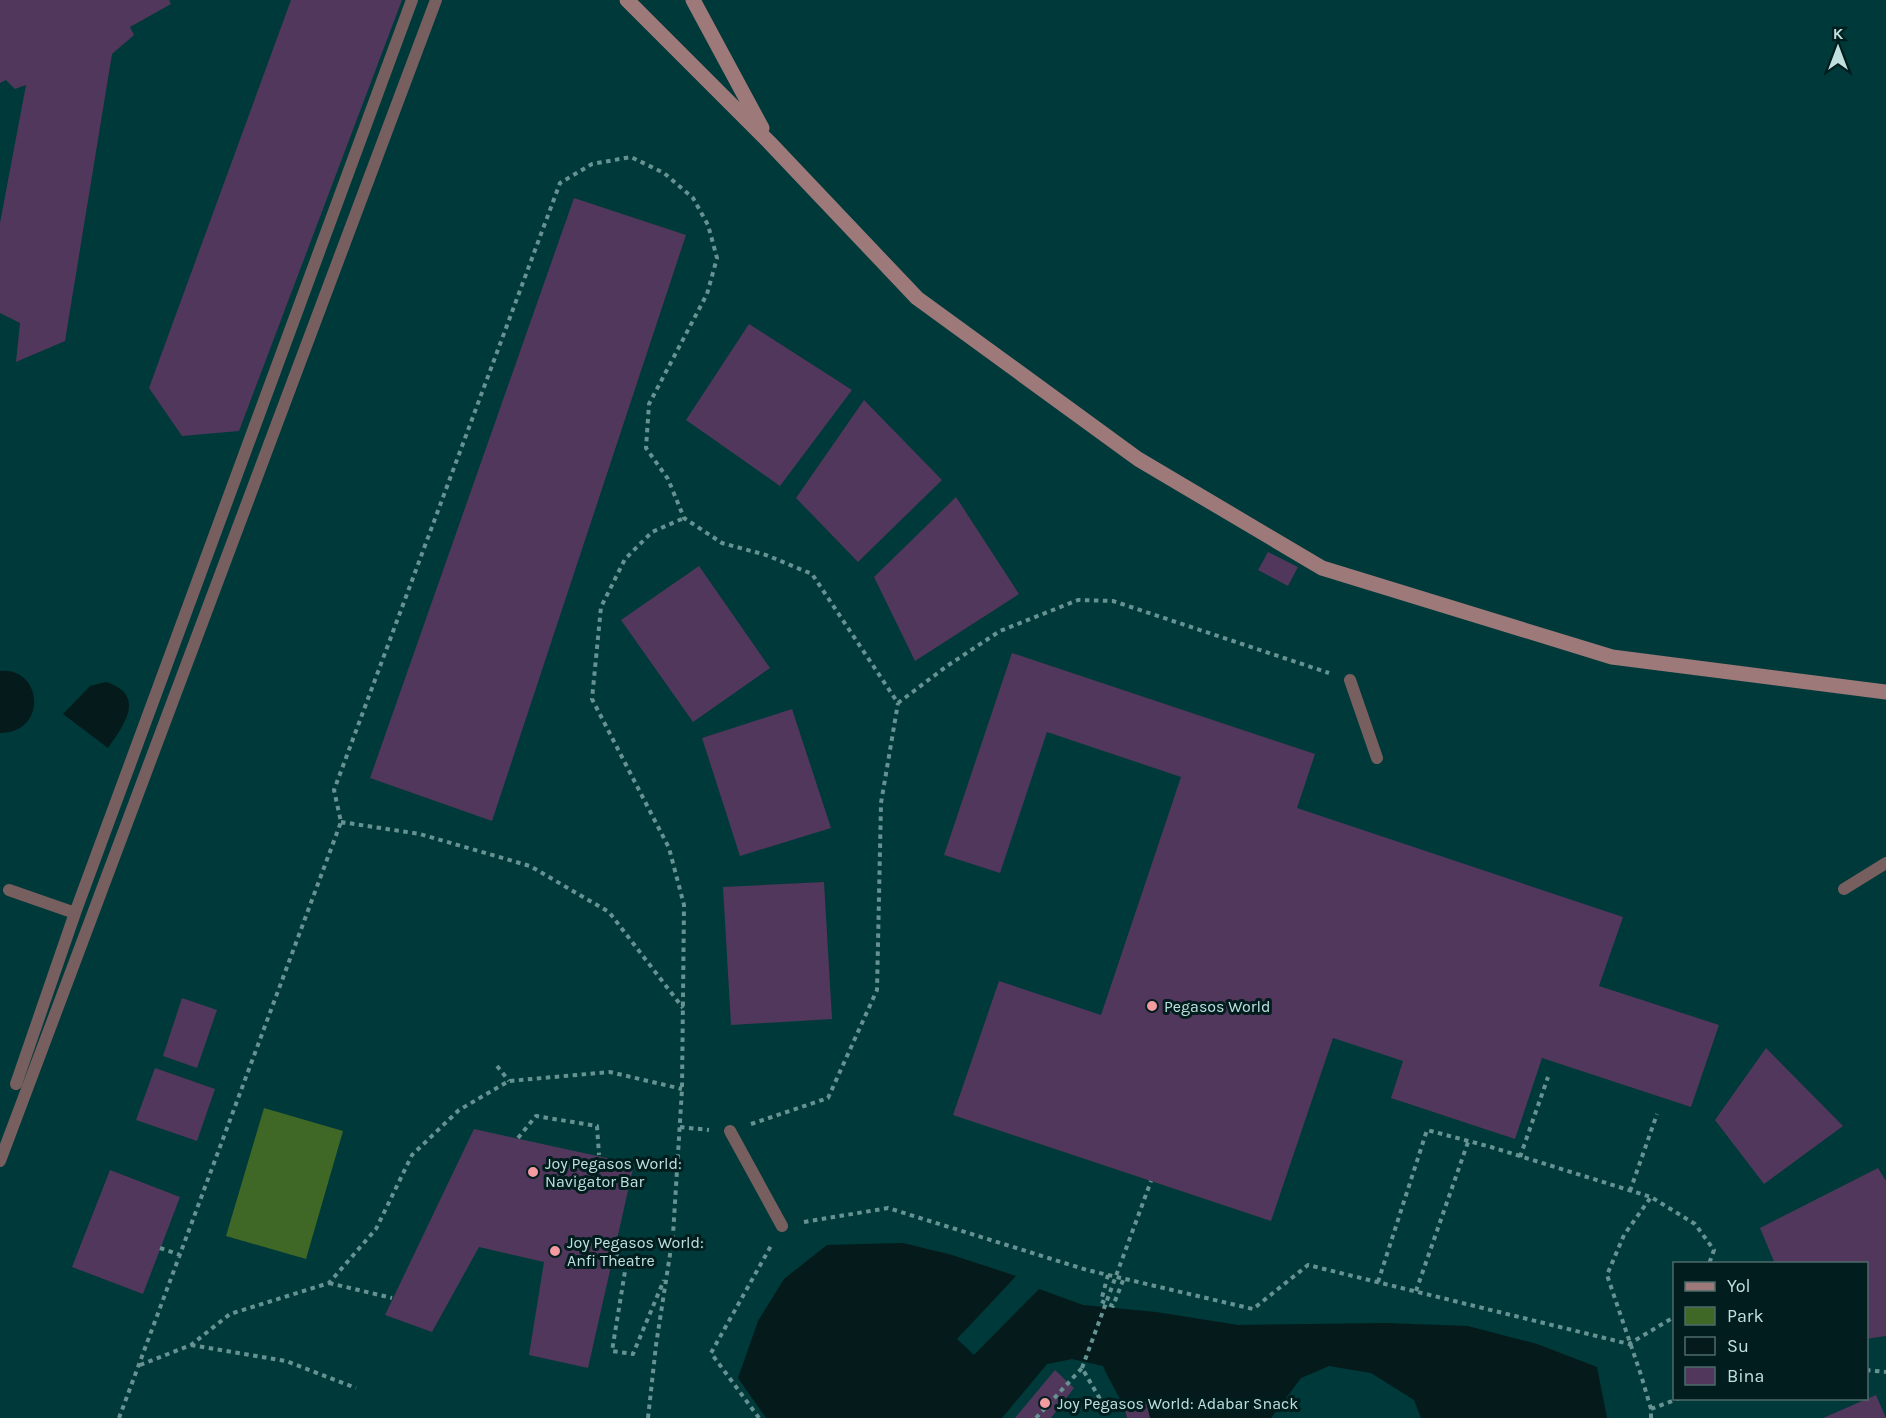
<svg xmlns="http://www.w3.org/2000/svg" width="1886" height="1418" font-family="Karla,sans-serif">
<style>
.green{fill:#3f6726}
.water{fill:#051a1a}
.building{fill:#51375c}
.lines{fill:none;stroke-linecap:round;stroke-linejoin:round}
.path{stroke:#669292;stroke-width:4;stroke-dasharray:4.5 4.5;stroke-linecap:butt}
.lane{stroke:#775f60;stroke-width:12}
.secondary{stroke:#9e797a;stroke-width:15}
.path-bridge{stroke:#669292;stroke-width:4;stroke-dasharray:4.5 4.5;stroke-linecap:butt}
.poi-dot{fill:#f49aa1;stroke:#011d1d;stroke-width:2}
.labels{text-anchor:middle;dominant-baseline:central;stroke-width:6;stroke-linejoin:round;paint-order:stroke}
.poi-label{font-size:16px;fill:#bfe0df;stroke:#011d1d;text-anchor:start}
</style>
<rect width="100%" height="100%" fill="#003939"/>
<path class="green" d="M264,1108L343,1131L306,1259L226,1236Z"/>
<path class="water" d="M0,671C43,667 48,733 0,733Z
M106,682C147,695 124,725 108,748L63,714L90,686Z
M903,1243L952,1255L1016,1276L957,1339L974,1355L1039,1289L1083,1305L1156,1312L1238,1325L1386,1323L1468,1326L1537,1344L1597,1367L1607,1418H1421L1414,1400L1371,1373L1329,1366L1301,1378L1271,1418H1127C1123,1400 1110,1383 1103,1366L1072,1359L1047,1364L1002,1418H766L738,1378L758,1321L784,1279L827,1245Z"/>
<path class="building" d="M0,0H169L171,4L130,27L134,35L112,54L65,341L16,362L20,323L0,313V223L26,85L15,89L6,80L0,83Z
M291,0H402L239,431L182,436L149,388Z
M574,198L686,235L492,821L370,778Z
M749,324L852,390L780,486L686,420Z
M864,400L942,480L858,562L796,498Z
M956,497L1019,594L915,661L874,577Z
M1268,552L1298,567L1288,586L1258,570Z
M699,566L770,668L693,722L621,620Z
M1012,653L1315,754L1297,808L1623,917L1599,986L1719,1025L1691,1107L1542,1058L1515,1139L1391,1098L1403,1061L1333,1038L1271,1221L953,1115L999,981L1101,1015L1181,777L1047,732L1000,873L944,855Z
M792,709L831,828L740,856L702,738Z
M824,882L832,1019L731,1025L723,887Z
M182,998L217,1010L197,1068L163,1056Z
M1766,1048L1843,1126L1764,1184L1715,1120Z
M155,1068L215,1089L197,1141L136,1120Z
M474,1129L634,1164L588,1368L529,1355L544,1262L479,1247L432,1332L385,1315Z
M1878,1168L1886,1181V1336L1866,1339V1264H1775L1760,1228Z
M110,1170L180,1197L143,1294L72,1267Z
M1055,1370L1074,1388L1051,1418H1015Z
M1876,1395L1886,1418H1823Z
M1146,1401L1150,1418H1127L1124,1407Z"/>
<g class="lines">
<path class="path" d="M341,822L420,834L530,866L609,912L683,1008
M497,1066L509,1081
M751,1124L828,1098L877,990L881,803L898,703
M680,1127L709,1130
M518,1138L536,1116L597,1126L599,1155
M1520,1157L1548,1077
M1630,1191L1657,1114
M804,1222L888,1208L1087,1270L1253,1309L1308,1265L1629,1344L1674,1317
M160,1248L180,1255
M614,1255L627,1259L612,1351L633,1354L664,1280
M1108,1275L1101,1301L1113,1306L1124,1278
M1378,1282L1427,1130L1491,1147L1651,1197L1695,1224L1714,1250L1709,1264
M329,1283L392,1298
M1416,1291L1468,1142
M191,1345L286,1361L356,1388
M140,1365L191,1345L230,1314L329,1283L376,1229L412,1155L459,1110L509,1081L610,1072L682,1089
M1866,1370L1886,1372
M1651,1409L1680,1398
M119,1418L341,822L334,790L560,183L592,164L631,157L664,173L693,198L708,225L717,258L707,294L649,404L646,448L668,479L684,518L722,543L766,555L812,574L898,703L947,666L1000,631L1078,600L1113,601L1329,673
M648,1418L656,1345L673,1235L682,1089L684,905L669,848L592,699L601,607L625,559L652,532L684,518
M759,1418L711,1353L772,1244
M1036,1418L1082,1368L1111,1418
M1651,1418V1409L1641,1375L1607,1275L1624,1235L1651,1197"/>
<path class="lane" d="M1350,680L1377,758
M1844,889L1886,863
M9,890L75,913L16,1084
M75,913L412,0
M730,1131L782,1226
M0,1161L436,0"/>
<path class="secondary" d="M627,0L769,142L917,298L1138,459L1322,568L1612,657L1886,692
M693,0L762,128"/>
<path class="path-bridge" d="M1082,1368L1151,1181"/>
</g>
<g class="poi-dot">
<circle cx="1152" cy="1006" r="6"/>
<circle cx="533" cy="1172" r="6"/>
<circle cx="555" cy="1251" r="6"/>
<circle cx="1045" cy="1403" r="6"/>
</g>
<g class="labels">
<g class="poi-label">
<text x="1164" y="1006">Pegasos World</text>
<text x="545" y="1163">Joy Pegasos World:<tspan x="545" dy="18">Navigator Bar</tspan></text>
<text x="567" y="1242">Joy Pegasos World:<tspan x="567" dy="18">Anfi Theatre</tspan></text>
<text x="1057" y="1403">Joy Pegasos World: Adabar Snack</text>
</g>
</g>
<rect x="1673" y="1262" width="195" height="138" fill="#011d1d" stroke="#4d6b6b" stroke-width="1.5"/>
<rect x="1685" y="1282" width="30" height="9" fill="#9e797a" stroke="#4d6b6b" stroke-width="1.5"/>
<text x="1727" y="1292" font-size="18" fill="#bfe0df">Yol</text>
<rect x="1685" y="1307" width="30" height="18" fill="#3f6726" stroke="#4d6b6b" stroke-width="1.5"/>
<text x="1727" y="1322" font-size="18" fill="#bfe0df">Park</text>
<rect x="1685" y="1337" width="30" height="18" fill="#051a1a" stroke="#4d6b6b" stroke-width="1.5"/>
<text x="1727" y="1352" font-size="18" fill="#bfe0df">Su</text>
<rect x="1685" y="1367" width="30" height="18" fill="#51375c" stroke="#4d6b6b" stroke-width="1.5"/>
<text x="1727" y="1382" font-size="18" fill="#bfe0df">Bina</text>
<g transform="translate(1838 48)" stroke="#011d1d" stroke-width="4.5" paint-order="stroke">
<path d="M0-4.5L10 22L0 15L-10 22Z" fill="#bfe0df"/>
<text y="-9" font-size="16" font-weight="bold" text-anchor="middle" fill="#bfe0df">K</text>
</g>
</svg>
